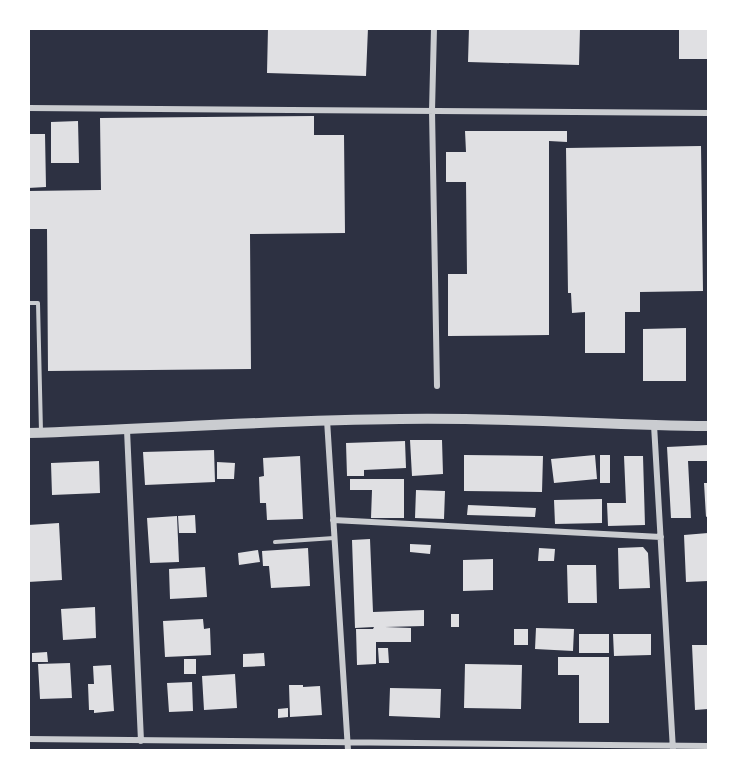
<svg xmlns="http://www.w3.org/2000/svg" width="737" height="779" font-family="'Nunito Sans',sans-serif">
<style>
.building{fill:#e0e0e3}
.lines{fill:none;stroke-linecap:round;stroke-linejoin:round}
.service{stroke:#caccd0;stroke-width:4}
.minor{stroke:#caccd0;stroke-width:6}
.tertiary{stroke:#caccd0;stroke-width:10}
</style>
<rect width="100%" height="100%" fill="#2d3142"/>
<path class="building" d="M268,28H368L366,76L267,73Z
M469,28H580L579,65L468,62Z
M679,28H708V59H679Z
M314,116V135H344L345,233L250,234L251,369L48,371L47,229H28V191L101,190L100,118Z
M78,121L79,163H51V122Z
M465,131H567V142L549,141V335L448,336V274H467L466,182H446V152H466Z
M28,134H45L46,187L28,188Z
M701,146L703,291L640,292V312H625V353H585V312L572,313L571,293H568L566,148Z
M686,328V381H643V329Z
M410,440H442L443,474L412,476Z
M405,441L406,468L364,470V476H347L346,443Z
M708,445V461H688L691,518H671L667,447Z
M214,450L215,482L145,485L143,452Z
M464,455L543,456L542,492L464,491Z
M595,455L597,479L554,483L551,459Z
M600,455H610V483H600Z
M300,456L303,519L267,520L266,503H260L259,477L264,476L263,458Z
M624,456H643L645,525L608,526L607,503H626Z
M99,461L100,493L52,495L51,463Z
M217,462L235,463L234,479H217Z
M350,479H404V518H371L372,490H350Z
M704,483H708V516L706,517Z
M416,490L445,491L444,519L415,518Z
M602,499V523L555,524L554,500Z
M468,505L536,508L535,517L467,515Z
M195,515L196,533H179L178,516Z
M177,516L179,562L150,563L147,518Z
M59,523L62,580L28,582V525Z
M708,533V581L686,582L684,535Z
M370,539L373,612L424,610V626L385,627L411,628V642H376V664L357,665L356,629H373L374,627L355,628L352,540Z
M410,544L431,545L430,554L410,552Z
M643,547L648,553L650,588L619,589L618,548Z
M308,548L310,586L271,588L269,566H263L262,551Z
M539,548L555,549L554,561H538Z
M258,550L260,562L239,565L238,553Z
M493,559V590L463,591V560Z
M567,565H596L597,603H568Z
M205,567L207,597L170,599L169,569Z
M95,607L96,638L63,640L61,609Z
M451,614H459V627H451Z
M203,619L204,629L210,628L211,655L165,657L163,621Z
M536,628L574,629L573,651L535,649Z
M514,629H528V645H514Z
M579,634H609V653H579Z
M613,634H651V655L614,656Z
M692,645H708V709L695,710Z
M378,648H388L389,663H379Z
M47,652L48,662H32V653Z
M264,653L265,666L243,667V654Z
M558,657H609V723H579V675H558Z
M184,659H196V674H184Z
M70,663L72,698L40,699L38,664Z
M465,664L522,665L521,709L464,708Z
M111,665L114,711L94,713V710H89L88,684H94L93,666Z
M235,674L237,708L204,710L202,676Z
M192,682L193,711L169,712L167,683Z
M289,685H303V687L320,686L322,715L290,717Z
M390,688L441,689L440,718L389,716Z
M288,708V717L278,718V709Z"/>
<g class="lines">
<path class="service" d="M28,303H38L41,432
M275,542L334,538"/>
<path class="minor" d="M434,28L432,111L437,386
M28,108L708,113
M327,420L348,750
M654,425L673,750
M127,430L141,741
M333,520L661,537
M28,739L708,746"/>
<path class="tertiary" d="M28,433C152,429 276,420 400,419C503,417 606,425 708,426"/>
</g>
<rect width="737" height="779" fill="none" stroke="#ffffff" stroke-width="60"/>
</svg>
